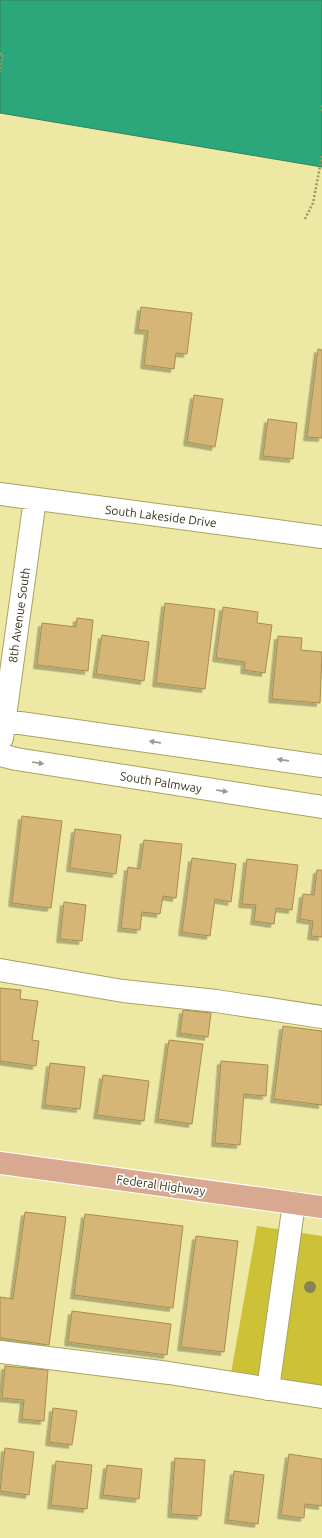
<svg xmlns="http://www.w3.org/2000/svg" width="322" height="1538" font-family="Ubuntu,sans-serif">
<style>
.green{fill:#cdc237}
.water{fill:#2ca67b;stroke:#2f845d}
.building{fill:#d5b677;stroke:#aa8c4e;filter:url(#shadow)}
.lines{fill:none;stroke-linecap:round;stroke-linejoin:round}
.minor-casing{stroke:#a8a360;stroke-width:24}
.major-casing{stroke:#fff;stroke-width:24}
.path{stroke:#999663;stroke-width:2.5;stroke-dasharray:2 2;stroke-linecap:butt}
.minor{stroke:#fff;stroke-width:22}
.major{stroke:#d9a891;stroke-width:22}
.tree{fill:#868358}
.oneway{fill:#9a9a8c}
.labels{text-anchor:middle;dominant-baseline:central;stroke-width:3.5;stroke-linejoin:round;paint-order:stroke}
.street-label{font-size:12px;fill:#363418;stroke:#fff}
</style>
<defs>
<filter id="shadow"><feDropShadow dx="-3.5" dy="3.5" stdDeviation="0" flood-color="#0004"/></filter>
</defs>
<rect width="100%" height="100%" fill="#ede8a3"/>
<path class="green" d="M257,1226L322,1236V1392L230,1379Z"/>
<path class="water" d="M0,0H322V167L0,113Z"/>
<path class="building" d="M141,307L192,313L187,354L176,353L174,369L144,365L148,331L138,330Z
M318,349L322,350V438L307,437Z
M194,395L223,399L215,447L187,442Z
M268,419L297,423L293,459L263,456Z
M165,603L215,609L205,689L156,683Z
M223,607L258,612L257,623L272,625L265,673L244,670L245,662L216,658Z
M77,618L93,620L88,671L37,665L42,623L76,627Z
M102,635L149,642L144,681L96,674Z
M278,636L302,638L301,650L322,652L320,703L272,699Z
M22,816L62,821L51,908L12,903Z
M75,829L121,835L116,874L70,868Z
M144,840L182,844L176,898L163,896L160,914L142,912L140,930L121,928L128,867L140,869Z
M192,858L236,864L231,902L215,899L210,936L182,932Z
M247,859L298,865L292,910L276,908L274,924L254,921L256,905L242,904Z
M317,870H322V937L311,936L313,921L300,919L303,894L314,895Z
M64,902L86,905L82,941L60,939Z
M0,988L21,990L20,999L38,1001L32,1040L39,1041L36,1066L0,1061Z
M183,1010L211,1013L208,1037L180,1033Z
M283,1026L322,1031V1105L274,1099Z
M169,1040L203,1044L192,1124L158,1119Z
M221,1061L268,1065L266,1096L244,1094L240,1145L215,1143Z
M50,1063L85,1067L80,1109L45,1105Z
M103,1075L149,1081L144,1121L97,1115Z
M25,1212L66,1217L49,1345L0,1338V1297L13,1299Z
M85,1214L183,1226L173,1308L74,1295Z
M196,1236L238,1241L224,1352L181,1347Z
M72,1311L171,1324L167,1355L68,1342Z
M5,1366L48,1370L44,1421L22,1419L24,1400L2,1398Z
M53,1408L77,1411L72,1445L49,1442Z
M5,1448L34,1452L29,1495L0,1491Z
M289,1454L322,1459V1506L305,1504L304,1518L281,1515Z
M175,1458L205,1460L201,1516L171,1514Z
M56,1461L92,1465L87,1509L51,1505Z
M107,1465L142,1469L139,1499L103,1495Z
M234,1471L264,1475L258,1524L228,1520Z"/>
<g class="lines">
<defs>
<path id="minor" d="M0,494L322,537
M0,723H20L322,766
M2,738L35,499
M0,755L16,759L322,807
M0,970L123,991L216,1001L322,1017
M0,1352L169,1373L322,1397
M268,1389L294,1203"/>
<path id="major" d="M0,1163L322,1207"/>
</defs>
<use href="#minor" class="minor-casing"/>
<use href="#major" class="major-casing"/>
<path class="path" d="M0,54H3L0,72
M322,105V111
M305,219L313,203L322,156"/>
<use href="#minor" class="minor"/>
<use href="#major" class="major"/>
</g>
<circle class="tree" cx="310" cy="1287" r="6"/>
<defs><path id="oneway-solid" d="M-6-.8H1V-3.2L6.5 0L1 3.2V.8H-6Z"/></defs>
<g class="oneway">
<use href="#oneway-solid" transform="translate(155 742) rotate(-172)"/>
<use href="#oneway-solid" transform="translate(283 760) rotate(-172)"/>
<use href="#oneway-solid" transform="translate(38 763) rotate(9)"/>
<use href="#oneway-solid" transform="translate(222 791) rotate(9)"/>
</g>
<g class="labels">
<g class="street-label">
<text transform="translate(161 516) rotate(7)">South Lakeside Drive</text>
<text transform="translate(19 615) rotate(-82)">8th Avenue South</text>
<text transform="translate(161 782) rotate(9)">South Palmway</text>
<text transform="translate(161 1185) rotate(8)">Federal Highway</text>
</g>
</g>
</svg>
